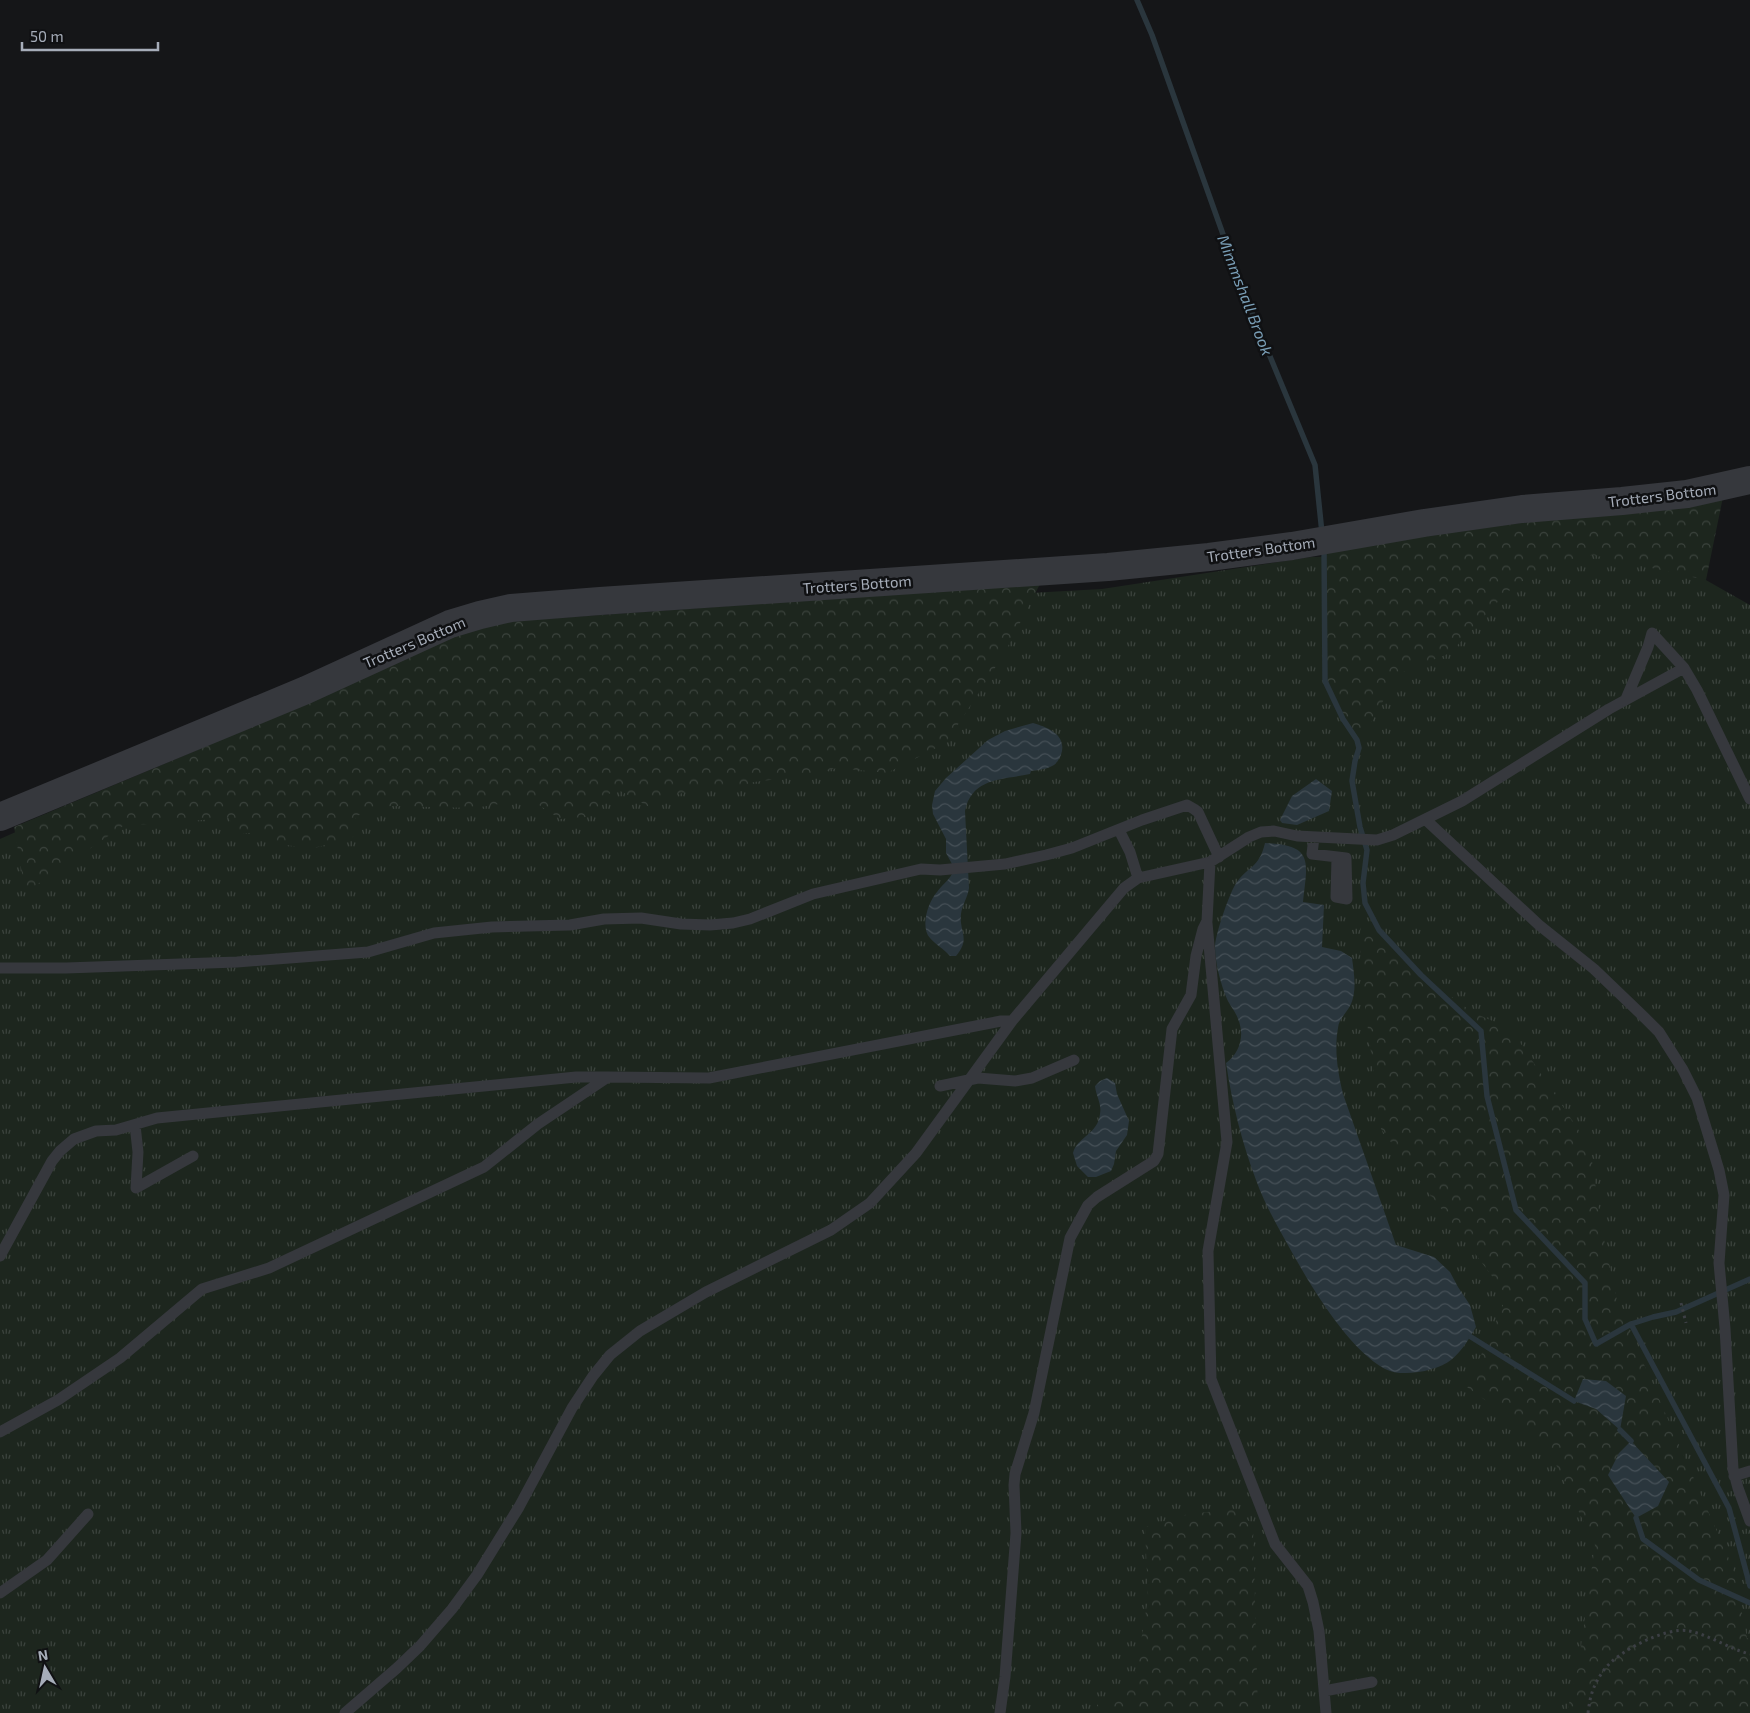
<svg xmlns="http://www.w3.org/2000/svg" width="1750" height="1713" font-family="'Exo 2',sans-serif">
<style>
.grass{fill:url(#grass-tufts)}
.forest{fill:url(#forest-crowns)}
.water{fill:url(#water-waves)}
.lines{fill:none;stroke-linecap:round;stroke-linejoin:round}
.stream{stroke:#2a363d;stroke-width:5.5}
.path{stroke:#3c3f44;stroke-width:3;stroke-dasharray:2.5 4;stroke-linecap:butt}
.service{stroke:#36383d;stroke-width:11}
.tertiary{stroke:#36383d;stroke-width:28}
.labels{text-anchor:middle;dominant-baseline:central;stroke-width:5;stroke-linejoin:round;paint-order:stroke}
.street-label{font-size:15px;fill:#a6adb9;stroke:#101113}
.water-label{font-size:16px;font-style:italic;fill:#7a9fb7;stroke:#101113}
</style>
<defs>
<pattern id="grass-tufts" width="24" height="20" patternUnits="userSpaceOnUse" patternTransform="scale(1.25)"><rect width="24" height="20" fill="#1d261e"/><path d="M3 7l-1-3M5 7V3M7 7l1-3M15 17l-1-3M17 17v-4M19 17l1-3" fill="none" stroke="#3b433d"/></pattern>
<pattern id="forest-crowns" width="20" height="18" patternUnits="userSpaceOnUse" patternTransform="scale(1.25)"><rect width="20" height="18" fill="#1d261e"/><path d="M2 6a3 3 0 1 1 6 0M12 15a3 3 0 1 1 6 0" fill="none" stroke="#3b433d"/></pattern>
<pattern id="water-waves" width="16" height="10" patternUnits="userSpaceOnUse" patternTransform="scale(1.25)"><rect width="16" height="10" fill="#2a363d"/><path d="M0 5q4-4 8 0t8 0" fill="none" stroke="#465057"/></pattern>
</defs>
<rect width="100%" height="100%" fill="#151618"/>
<path class="grass" d="M1651,549L1750,605V1713H0V839L486,623L1102,589L1311,557Z"/>
<path class="forest" d="M1723,497L1706,580L1593,555L1547,564L1506,593L1450,653L1398,674L1372,721L1357,740L1343,719L1325,681L1324,548Z
M1040,584L1004,654L946,743L887,773L838,768L794,777L754,782L730,790L705,787L675,795L651,808L617,789L609,794L597,812L586,817L560,819L530,799L474,808L391,806L356,816L353,837L311,849L268,842L262,831L236,835L229,818L123,826L32,888L25,891L14,827L195,751L486,623Z
M1360,923L1369,935L1472,1012L1511,1029L1590,1147L1601,1225L1618,1305L1733,1568L1747,1638L1750,1639V1713H1567L1580,1653L1595,1545L1546,1444L1467,1387L1507,1296L1381,1129L1361,976Z
M1236,1509L1253,1525L1258,1713H1099L1097,1705L1134,1683L1148,1599L1145,1527L1188,1514Z"/>
<path class="water" d="M1033,723C1047,727 1065,734 1062,751C1061,756 1058,762 1054,765C1048,769 1038,770 1031,771L1030,774C1003,780 972,777 965,811L969,888C968,897 962,905 961,914C959,933 971,938 956,956H950C944,949 936,945 930,938C920,927 928,902 937,892C942,885 948,881 952,874V864L946,853V839L933,814L932,805L935,791L946,778L988,740L1005,731Z
M1316,779L1332,791L1329,811L1297,825L1282,823L1280,820L1292,796Z
M1265,843C1315,845 1307,862 1303,902L1324,905L1322,947L1341,951L1352,958C1354,973 1357,990 1351,1004C1347,1013 1339,1018 1338,1028C1334,1050 1338,1073 1343,1094L1396,1245L1434,1257L1450,1272L1458,1287L1470,1305L1476,1327C1469,1339 1462,1351 1451,1360C1437,1371 1402,1378 1385,1369C1345,1347 1306,1278 1284,1238C1274,1220 1263,1200 1256,1180C1242,1143 1232,1103 1226,1063C1240,1053 1245,1035 1238,1019C1236,1012 1230,1006 1227,999C1221,985 1215,963 1215,947C1215,935 1229,895 1235,885C1247,866 1259,869 1265,843Z
M1107,1078L1115,1083L1117,1094L1129,1121L1127,1135L1116,1151L1114,1164L1111,1171L1096,1177H1088L1077,1166L1073,1153C1077,1137 1098,1134 1100,1114C1102,1104 1096,1096 1095,1086L1100,1081Z
M1583,1379L1606,1381L1626,1396L1620,1430L1596,1409L1574,1401Z
M1631,1441L1669,1482L1658,1506L1636,1518L1608,1475L1619,1453Z"/>
<g class="lines">
<path class="stream" d="M1137,0L1152,35L1245,296L1315,465L1322,533
M1324,547L1325,681L1343,719L1357,740L1359,748L1355,761L1352,781L1360,827L1367,850L1363,883L1365,903L1379,930L1421,975L1481,1031L1487,1096L1516,1210L1585,1283V1319L1596,1344L1631,1324L1653,1317L1676,1312L1750,1279
M1631,1324L1729,1508L1750,1586
M1471,1337L1574,1401
M1620,1430L1631,1441
M1636,1518L1643,1539L1699,1580L1750,1603"/>
<path class="path" d="M1681,1303L1686,1323
M1588,1713C1590,1696 1593,1685 1604,1670C1616,1652 1667,1626 1689,1631C1710,1635 1729,1649 1750,1654"/>
<path class="service" d="M1626,699L1648,647L1652,633L1684,668L1697,690L1750,799
M1426,820L1539,925L1594,969L1644,1017L1659,1032L1683,1070L1697,1098L1719,1170L1724,1195L1719,1263L1725,1328L1733,1469L1738,1488L1750,1521
M1119,830L1130,852L1138,878
M1314,837L1312,854L1346,858L1347,899L1336,897L1337,857
M1207,923L1227,1142L1208,1251L1211,1379L1275,1544L1308,1586L1313,1602L1319,1631L1326,1713
M0,968H66L237,962L368,952L434,933L492,927L570,925L604,919L641,918L681,924L710,925L733,923L750,919L813,894L921,869L940,870L1005,864L1046,855L1072,848L1142,820L1187,805L1194,809L1198,812L1219,857
M940,1086L978,1078L1015,1081L1032,1078L1074,1060
M135,1125L138,1152L136,1188L193,1156
M0,1256L52,1161L60,1151L74,1139L96,1131L116,1130L157,1118L576,1077H608
M0,1432L58,1400L120,1358L202,1289L269,1268L484,1167L538,1124L608,1077L709,1078L1001,1021H1012
M1734,1476L1750,1471
M0,1593L47,1560L88,1514
M1324,1691L1372,1682
M345,1713L397,1668L420,1646L452,1609L477,1575L519,1507L572,1408L593,1376L610,1355L640,1331L706,1292L831,1230L870,1203L916,1153L1012,1021L1124,888L1138,878L1210,862L1249,837L1261,832L1274,831L1297,836L1377,840L1393,835L1462,801L1609,709L1684,668
M1000,1713L1005,1677L1016,1533L1014,1485L1015,1474L1034,1413L1070,1238L1088,1205L1097,1197L1154,1161L1158,1154L1172,1029L1191,995L1196,956L1203,929L1207,921L1210,862"/>
<path class="tertiary" d="M0,817L306,690L450,624L480,615L511,608L600,601L1108,567L1209,557L1292,546L1424,523L1522,509L1622,501L1687,494L1750,480"/>
</g>
<g class="labels">
<g class="street-label">
<text transform="translate(1662 495) rotate(-7)">Trotters Bottom</text>
<text transform="translate(1261 549) rotate(-8)">Trotters Bottom</text>
<text transform="translate(857 584) rotate(-4)">Trotters Bottom</text>
<text transform="translate(414 642) rotate(-23)">Trotters Bottom</text>
</g>
<g class="water-label">
<text transform="translate(1246 295) rotate(69)">Mimmshall Brook</text>
</g>
</g>
<g transform="translate(45 1668) rotate(351)" stroke="#101113" stroke-width="4" paint-order="stroke">
<path d="M0-4L9 19L0 12L-9 19Z" fill="#a6adb9"/>
<text y="-8" font-size="14" font-weight="bold" text-anchor="middle" fill="#a6adb9">N</text>
</g>
<path d="M22 42v8h136v-8" fill="none" stroke="#a6adb9" stroke-width="2.5"/>
<text x="30" y="42" font-size="15" fill="#a6adb9" stroke="#101113" stroke-width="4" paint-order="stroke">50 m</text>
</svg>
